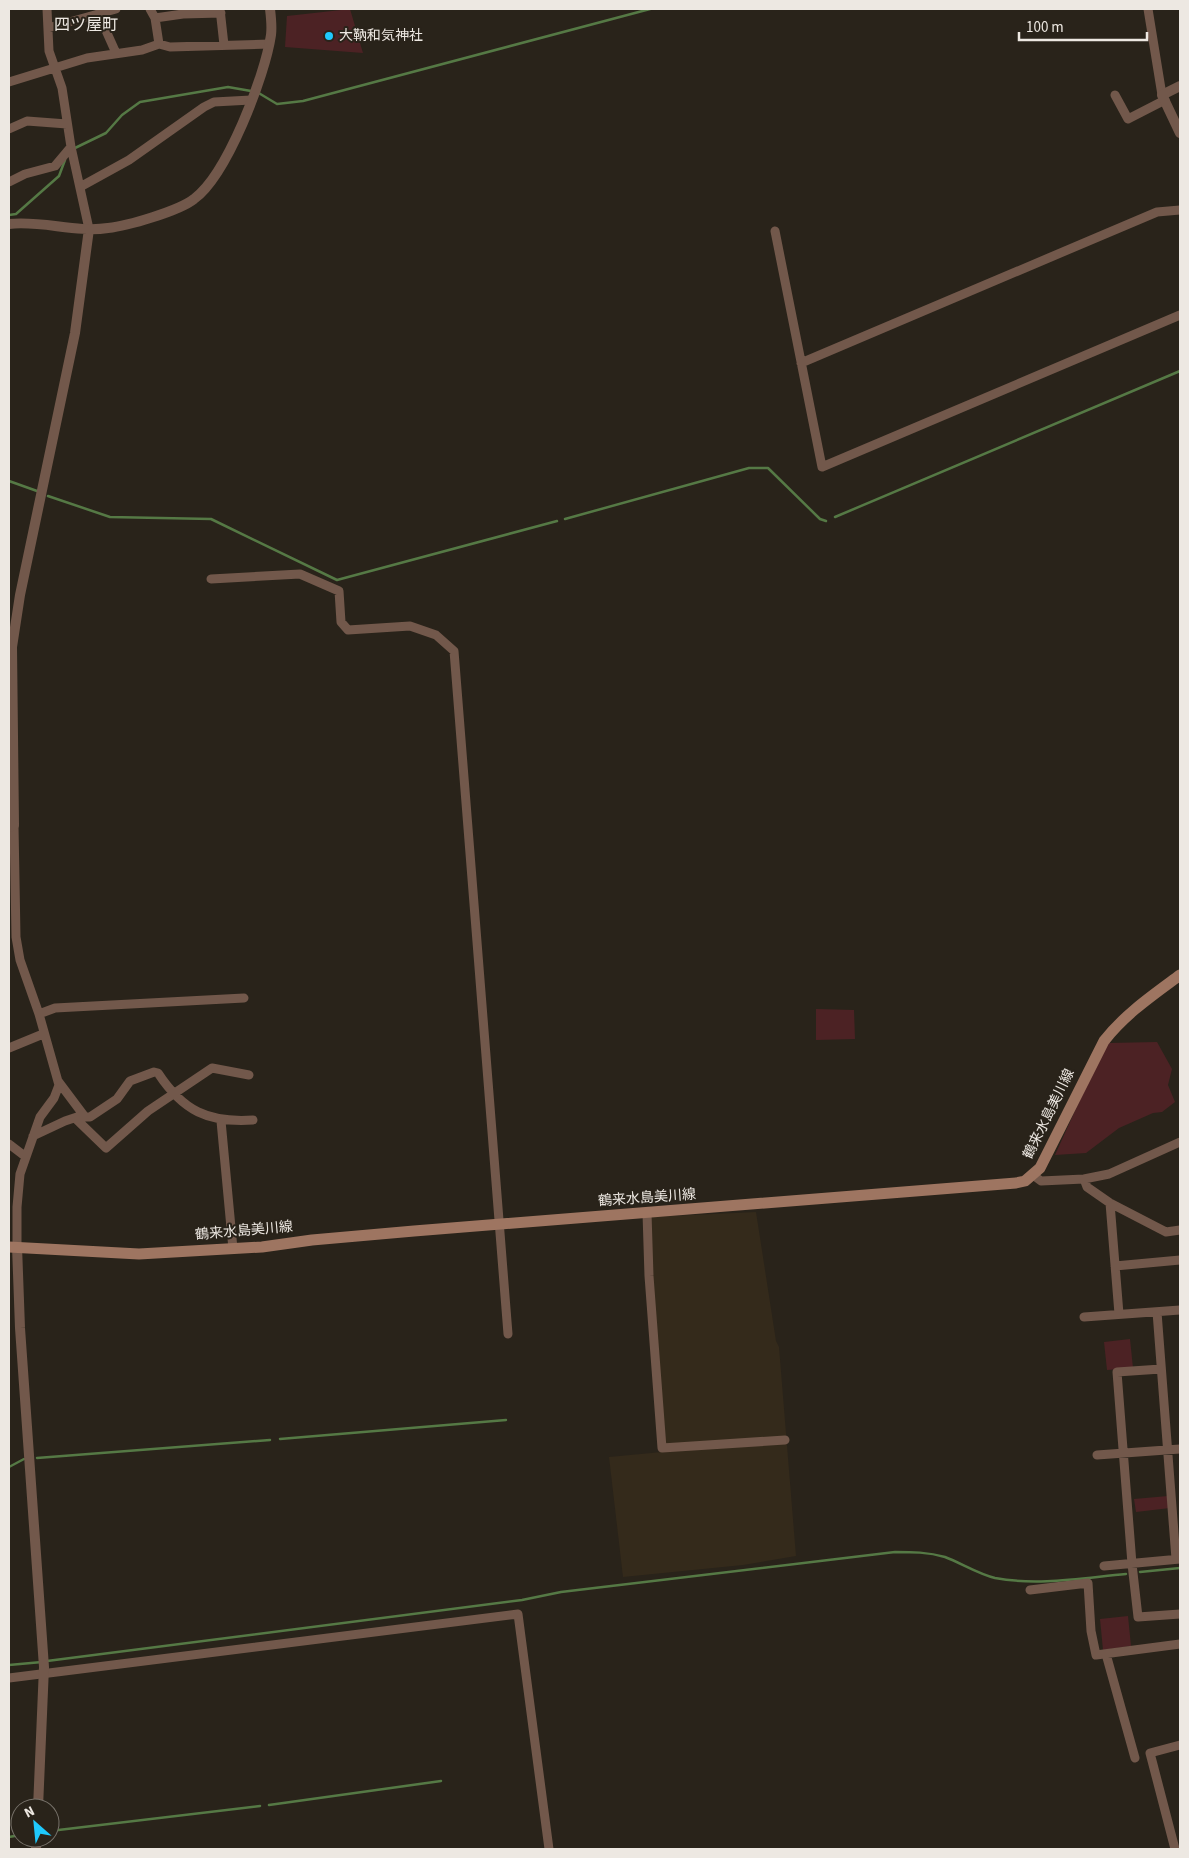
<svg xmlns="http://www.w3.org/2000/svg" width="1189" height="1858" font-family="'Source Sans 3','Noto Sans JP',sans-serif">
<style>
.built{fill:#342a1b}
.green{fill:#4c2224}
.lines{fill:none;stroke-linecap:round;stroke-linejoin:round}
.stream{stroke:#557945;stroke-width:2.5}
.minor{stroke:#72584b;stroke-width:9}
.tertiary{stroke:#72584b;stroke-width:10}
.secondary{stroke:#9e7561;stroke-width:11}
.poi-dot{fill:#1fc9fd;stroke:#29231a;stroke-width:2}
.labels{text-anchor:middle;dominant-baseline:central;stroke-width:4;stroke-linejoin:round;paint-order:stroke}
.poi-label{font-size:14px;fill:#ede8e2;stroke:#29231a;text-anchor:start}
.street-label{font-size:14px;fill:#ede8e2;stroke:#29231a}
.quarter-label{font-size:16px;fill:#ede8e2;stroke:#29231a}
</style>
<rect width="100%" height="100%" fill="#29231a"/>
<path class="built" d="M756,1212L776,1341L779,1347L796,1556L743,1565L623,1577L609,1457L662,1452L649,1217Z"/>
<path class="green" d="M350,9L363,53L285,47L287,16Z
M816,1009L854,1010L855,1039L816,1040Z
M1157,1042L1172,1069L1168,1085L1175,1102L1162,1112L1153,1113L1119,1128L1086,1153L1055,1155L1093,1071L1109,1043Z
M1130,1339L1133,1368L1107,1370L1104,1342Z
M1168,1496L1170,1508L1136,1512L1134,1499Z
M1128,1616L1131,1646L1103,1650L1100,1619Z"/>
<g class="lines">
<path class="stream" d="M257,92L277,104L303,101L650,9
M75,148L106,133L122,115L140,102L228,87L251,91
M9,215L16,214L59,176L65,160
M9,481L37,491
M48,496L110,517L211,519L337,580L557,521
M835,517L1180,371
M565,519L749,468H768L820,519L826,521
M280,1439L506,1420
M37,1458L270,1440
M9,1467L24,1459
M1140,1572L1180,1568
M47,1661L522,1600L561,1592L895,1552C912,1552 928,1552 945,1557C961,1563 978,1574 995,1578C1038,1586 1082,1578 1126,1574
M9,1665L42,1662
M269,1805L441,1781
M50,1831L260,1806
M9,1837L20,1835"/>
<path class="minor" d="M47,9L49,51L62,88L71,147L89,229
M150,9L155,18L159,44
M220,9L224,45
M1148,9L1162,95
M99,15L116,53
M155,18L183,14L221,13
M48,28L116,9
M9,82L87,58L142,50L159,44L170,47L269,44
M1115,95L1128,119L1165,100
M9,129L27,121L67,124
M9,182L25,174L55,166L71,147
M80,187L129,160L204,107L214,102L251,100
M775,231L822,467L1180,315
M801,363L1157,212L1180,210
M211,579L300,574L339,591L341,622L348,630L410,626L436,635L454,651L508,1334
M14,825L16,937L20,960L39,1014L59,1085L54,1098L40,1117L20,1174L17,1207V1246
M39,1014L55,1008L244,998
M9,1048L43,1034
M58,1081L85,1117
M75,1118L106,1148L148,1111L212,1068L249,1075
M221,1121L233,1249
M33,1136L65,1121L77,1117H90L117,1099L130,1081L154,1072L158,1073C183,1111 208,1123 253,1120
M9,1144L26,1157
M1033,1175L1041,1181L1084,1179L1109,1174L1180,1142
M1084,1179L1087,1187L1110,1203L1166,1232L1180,1230
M1110,1203L1119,1314
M647,1213L649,1276L662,1448L785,1440
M1115,1266L1180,1260
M1157,1312L1176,1559
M1084,1317L1180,1310
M1161,1369L1117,1372L1132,1564L1138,1617L1180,1614
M1097,1455L1180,1449
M1104,1566L1180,1559
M1030,1590L1088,1583L1091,1631L1096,1655L1180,1644
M1106,1654L1135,1758
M9,1678L518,1614L549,1849
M1175,1849L1150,1753L1180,1745"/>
<path class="tertiary" d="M1180,86L1162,95L1180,133
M9,224C42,220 75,233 108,228C127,226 179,211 194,199C227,175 265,76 271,35C272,27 271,17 270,9
M9,827L14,825L12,647L20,595L75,333L89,229
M17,1246L20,1328L44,1667L38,1808
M36,1849V1838"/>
<path class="secondary" d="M9,1247L139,1254L262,1247L312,1240L414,1231L1016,1183L1025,1181L1040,1168L1104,1041C1125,1014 1153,995 1180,975"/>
</g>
<circle class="poi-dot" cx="329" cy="36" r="5"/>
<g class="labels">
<g class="poi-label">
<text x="339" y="36">大靹和気神社</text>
</g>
<g class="street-label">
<text transform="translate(1049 1114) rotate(-64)">鶴来水島美川線</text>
<text transform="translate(647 1198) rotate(-4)">鶴来水島美川線</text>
<text transform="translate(244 1231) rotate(-5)">鶴来水島美川線</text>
</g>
<g class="quarter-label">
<text x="86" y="25">四ツ屋町</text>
</g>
</g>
<rect width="1189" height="1858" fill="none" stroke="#ede8e2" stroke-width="20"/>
<g transform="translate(35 1823) rotate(333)"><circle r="24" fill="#29231a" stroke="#77726a"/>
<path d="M0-4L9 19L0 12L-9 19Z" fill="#1fc9fd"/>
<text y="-8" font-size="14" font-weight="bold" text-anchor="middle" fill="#ede8e2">N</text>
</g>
<path d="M1019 32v8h128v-8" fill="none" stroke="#ede8e2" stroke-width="2.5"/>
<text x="1026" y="32" font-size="15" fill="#ede8e2" stroke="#29231a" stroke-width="4" paint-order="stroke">100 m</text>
</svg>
